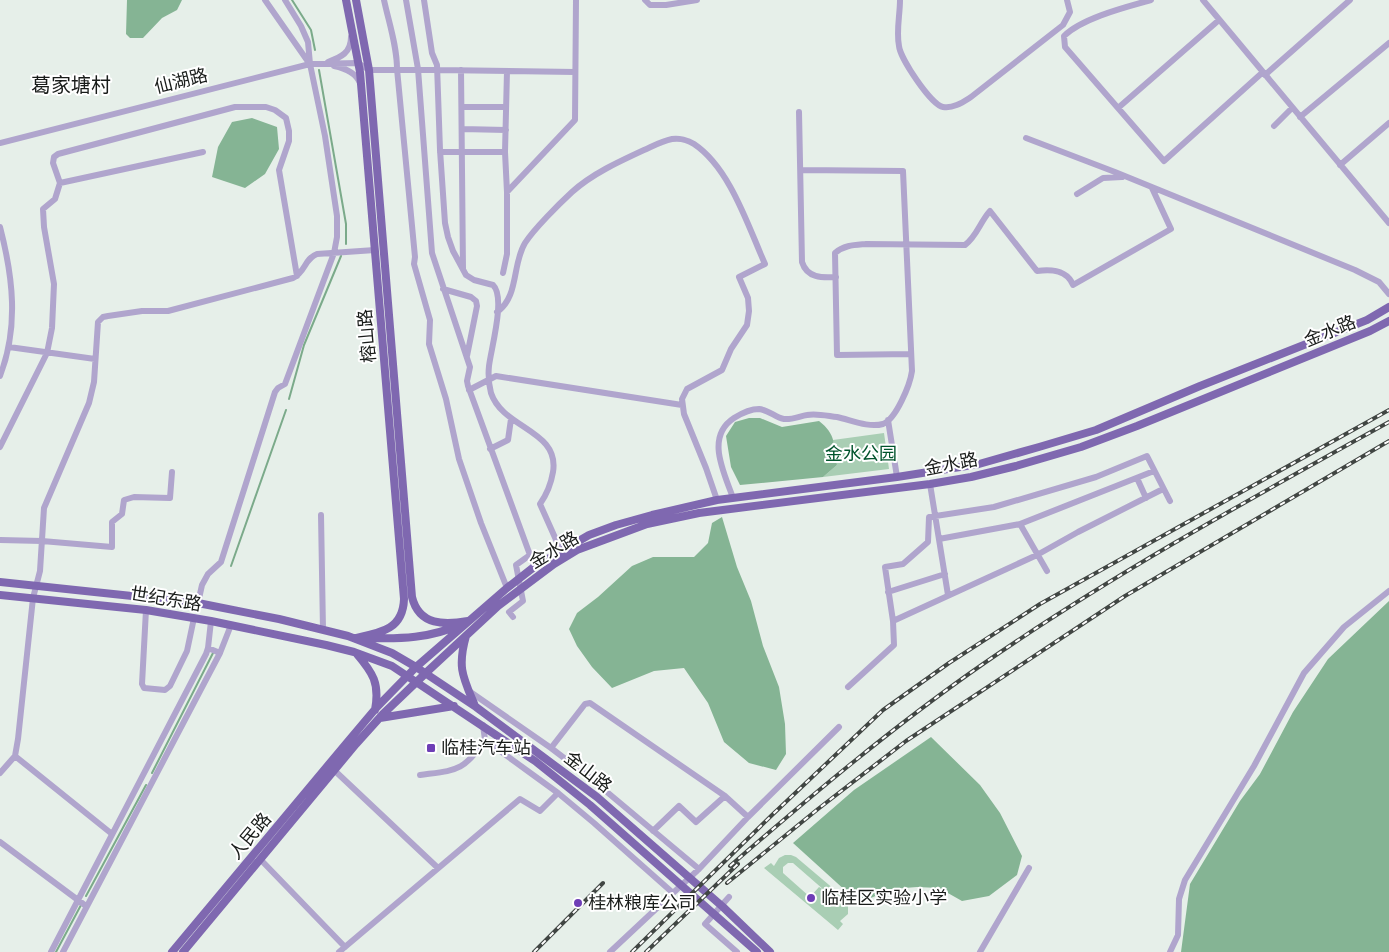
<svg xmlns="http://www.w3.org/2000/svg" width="1389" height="952" font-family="Helvetica,'Noto Sans SC',sans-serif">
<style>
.green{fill:#a9ceb4;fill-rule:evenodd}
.forest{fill:#85b494}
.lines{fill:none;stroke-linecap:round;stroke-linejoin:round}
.stream{stroke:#7baa8a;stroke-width:2}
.minor{stroke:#b0a5cd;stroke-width:6}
.major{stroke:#7f68b0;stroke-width:8}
.rail-casing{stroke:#414643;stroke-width:4}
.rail{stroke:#fff;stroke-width:2;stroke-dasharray:5.5;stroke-linecap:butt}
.poi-dot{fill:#6e3eb6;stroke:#fff;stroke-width:2}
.labels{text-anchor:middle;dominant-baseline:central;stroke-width:4;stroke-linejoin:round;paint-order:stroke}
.street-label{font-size:18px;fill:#191c1a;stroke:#fff}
.park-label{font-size:18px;fill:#00542c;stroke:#fff}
.poi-label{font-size:18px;fill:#191c1a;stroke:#fff;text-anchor:start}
.quarter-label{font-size:20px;fill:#191c1a;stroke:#fff}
</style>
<rect width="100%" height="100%" fill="#e6efe9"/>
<path class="green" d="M884,433L889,469L823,477L837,465L833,440Z
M785,855H791L796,857L848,901V914L840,921L843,924L838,930L764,868L771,863L774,866L779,858ZM788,863H793L824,890L819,887L810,897L783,873V867Z"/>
<path class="forest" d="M127,0H182L177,10L162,18L143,38H130L126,34Z
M252,118L277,127L279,149L265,174L245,188L212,177L218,147L232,122Z
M749,418H760L782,427L819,421C836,434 834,445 837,465L823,477L740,485L731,467L726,436L735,422Z
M722,517L737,567L751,601L763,646L779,687L785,724L786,754L776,770L749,763L724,742L708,703L684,668L654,671L612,688L592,667L577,646L569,629L577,613L598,597L632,566L653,557H694L708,543L712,523Z
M1389,601V952H1181L1190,884L1240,801L1260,774L1293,712L1328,659Z
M931,737L980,785L1000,813L1022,856L1017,875L989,896L962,901L939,888L917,887L892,889L866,900L847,892L793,843L854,790Z"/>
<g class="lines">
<path class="stream" d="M292,0L311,30L315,50
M319,70L346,224V244
M289,399L304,345L341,256
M231,566L286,410
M152,773L213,653
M86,896L146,785
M56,952L81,905"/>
<path class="minor" d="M265,0L309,63
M384,0C389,23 397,46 397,69L415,257L414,264L430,320L429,344L446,399L459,459L481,523L507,588
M406,0L418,69L432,253L470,367L467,381L468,386L530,555L516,565L523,601L509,612L513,617
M424,0L432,53L437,65L440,150L445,223L448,237L453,251L466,275L474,280L493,285C506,297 491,349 489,366C488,375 489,385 491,393C503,429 560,430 553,472C551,484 547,494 540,504L561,551
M645,0L650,5H666L697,0
M900,0C900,15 896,31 899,46C900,58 931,105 943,107C953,109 963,102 971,97L1063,25L1070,12L1067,0
M1151,0C1126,7 1082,18 1064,36L1065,47L1164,161L1263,72
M1203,0L1389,223
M328,62C341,57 351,53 351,37
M334,66C344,68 356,73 360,83
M461,70L463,269
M507,71L505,152L507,192
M1265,75L1350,0
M462,107H506
M1118,108L1219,20
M799,112L802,262C807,278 822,278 836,277
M1300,117L1389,43
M1274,126L1292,108
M462,129L506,130
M1026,138L1115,172L1355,270L1379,282L1389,294
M0,143L310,64L358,63L369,70H438L575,72
M203,152L60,183L53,163L54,157L58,154L235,107H266L275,110L286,118L289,131V141L279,170L297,276
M440,152H505
M1340,165L1389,123
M1077,194L1103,178L1122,177
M0,227C13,277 19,327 0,376
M503,273L507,254V192L575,120L576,0
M443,289L471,297L476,301L477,306L467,356
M497,312C519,297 512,264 525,243C534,229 559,204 572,192C592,174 618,162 644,150C653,146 662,141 672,139C679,138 688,140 694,144C730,168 748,226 765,264L739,277L748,298L749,311L747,325L731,349L722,370L687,389L682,399L684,414L706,468L717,500
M9,347L95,359
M911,354L837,355L835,253C844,245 855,245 866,244L965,245C977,236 980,222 990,211L1037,271C1052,269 1067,270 1073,285L1171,229L1152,188
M469,390L496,376L682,405
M888,420L897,477
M0,447L47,353L52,328L54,284L44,227L43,209L55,199L60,183
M490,449L508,440L511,419
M1137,478L1146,498
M930,484L948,595
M733,498C724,472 705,437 734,418C742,413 751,409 759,409C769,410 776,418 784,419C792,420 800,416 807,415C816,413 828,416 837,417C851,420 868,428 883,424C896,419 910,385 912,371L903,171L801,170
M321,515L323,630
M1020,524L1047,571
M939,539L1020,524L1154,471
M0,540L42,541L112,547V522L122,514L124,500L134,497L170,498L172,472
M888,592L945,574
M198,603L202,585L208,574L221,562L275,392L278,388L285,384L334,253L337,237V216L325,136L310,64L308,42L301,26L285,0
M146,610L142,684L144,688L165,690L170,686L187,651L194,618
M893,621L1037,555L1078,532L1163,489
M208,648L211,621
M848,687L894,645L893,621L885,567L903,564L928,542L929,517L994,507L1096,477L1147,456L1170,501
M469,691L551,748L589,777L699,869
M483,725L485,740L558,793
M551,748L585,704L590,703L725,796L748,817
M15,756L112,834
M334,770L438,868
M0,773L15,756L18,739L33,598L40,571L44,508L89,403L94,382L98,322L103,317L108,316L142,311H168L293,278C306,272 304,259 317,254L375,250
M420,775C457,770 463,772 485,740
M653,831L679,806L696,822L725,796
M0,842L86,906
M260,859L345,947
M729,897L705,924L737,952
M51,952L206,654L208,648L220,653L231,625
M63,952L220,653
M339,952L520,799L540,811L558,793L594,823L673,893L699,869L748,817L839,727
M610,952L673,893
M980,952L1029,868
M1170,952L1178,935L1179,899L1185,880L1254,766L1304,673L1344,627L1389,591"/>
<path class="major" d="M346,0L360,72L404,599C403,630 380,633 355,638
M356,0L369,70L412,597C419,626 445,625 468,621
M0,582L198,603L279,619L348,636L392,653L416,667L476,707L597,797L723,907L770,952
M0,595L146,610L211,621L326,645L354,652L392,666L535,761L590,805L757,952
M466,636C457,668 463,677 475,706
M370,638C400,639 431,638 459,625
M356,653C373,673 380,683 375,710
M380,718L454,706
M172,952L350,739L377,707L416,667L507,588L534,567L589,535L616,525L652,515L717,500L897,477L979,464L1039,447L1096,430L1200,386L1367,320L1389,307
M183,952L356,744L383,714L429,670L498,606L554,564L577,550L647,524L699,513L930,484L971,477L1016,466L1081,447L1137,426L1370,331L1389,321"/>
<defs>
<path id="rail" d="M730,866C812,795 895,725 983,664C1113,574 1252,498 1389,422
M727,883L818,809L906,741L1125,596L1389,441
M534,952L603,883
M632,952L771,816L883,710L949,663L1040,604L1389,410
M646,952L738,864"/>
</defs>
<use href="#rail" class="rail-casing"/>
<use href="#rail" class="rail"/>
</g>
<g class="poi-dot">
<rect x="426" y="743" width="10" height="10" rx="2.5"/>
<circle cx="811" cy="898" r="5"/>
<circle cx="578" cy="903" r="5"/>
</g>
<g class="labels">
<g class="street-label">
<text transform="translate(181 81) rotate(-14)">仙湖路</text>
<text transform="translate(1330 331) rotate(-22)">金水路</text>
<text transform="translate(367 336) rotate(-95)">榕山路</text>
<text transform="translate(951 464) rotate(-11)">金水路</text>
<text transform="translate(554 550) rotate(-31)">金水路</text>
<text transform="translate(166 599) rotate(9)">世纪东路</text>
<text transform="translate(588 772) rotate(38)">金山路</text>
<text transform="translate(250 836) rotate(-50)">人民路</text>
</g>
<g class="park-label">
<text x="861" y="454">金水公园</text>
</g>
<g class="poi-label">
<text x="441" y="748">临桂汽车站</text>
<text x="821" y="898">临桂区实验小学</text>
<text x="588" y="903">桂林粮库公司</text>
</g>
<g class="quarter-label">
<text x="71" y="85">葛家塘村</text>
</g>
</g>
</svg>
